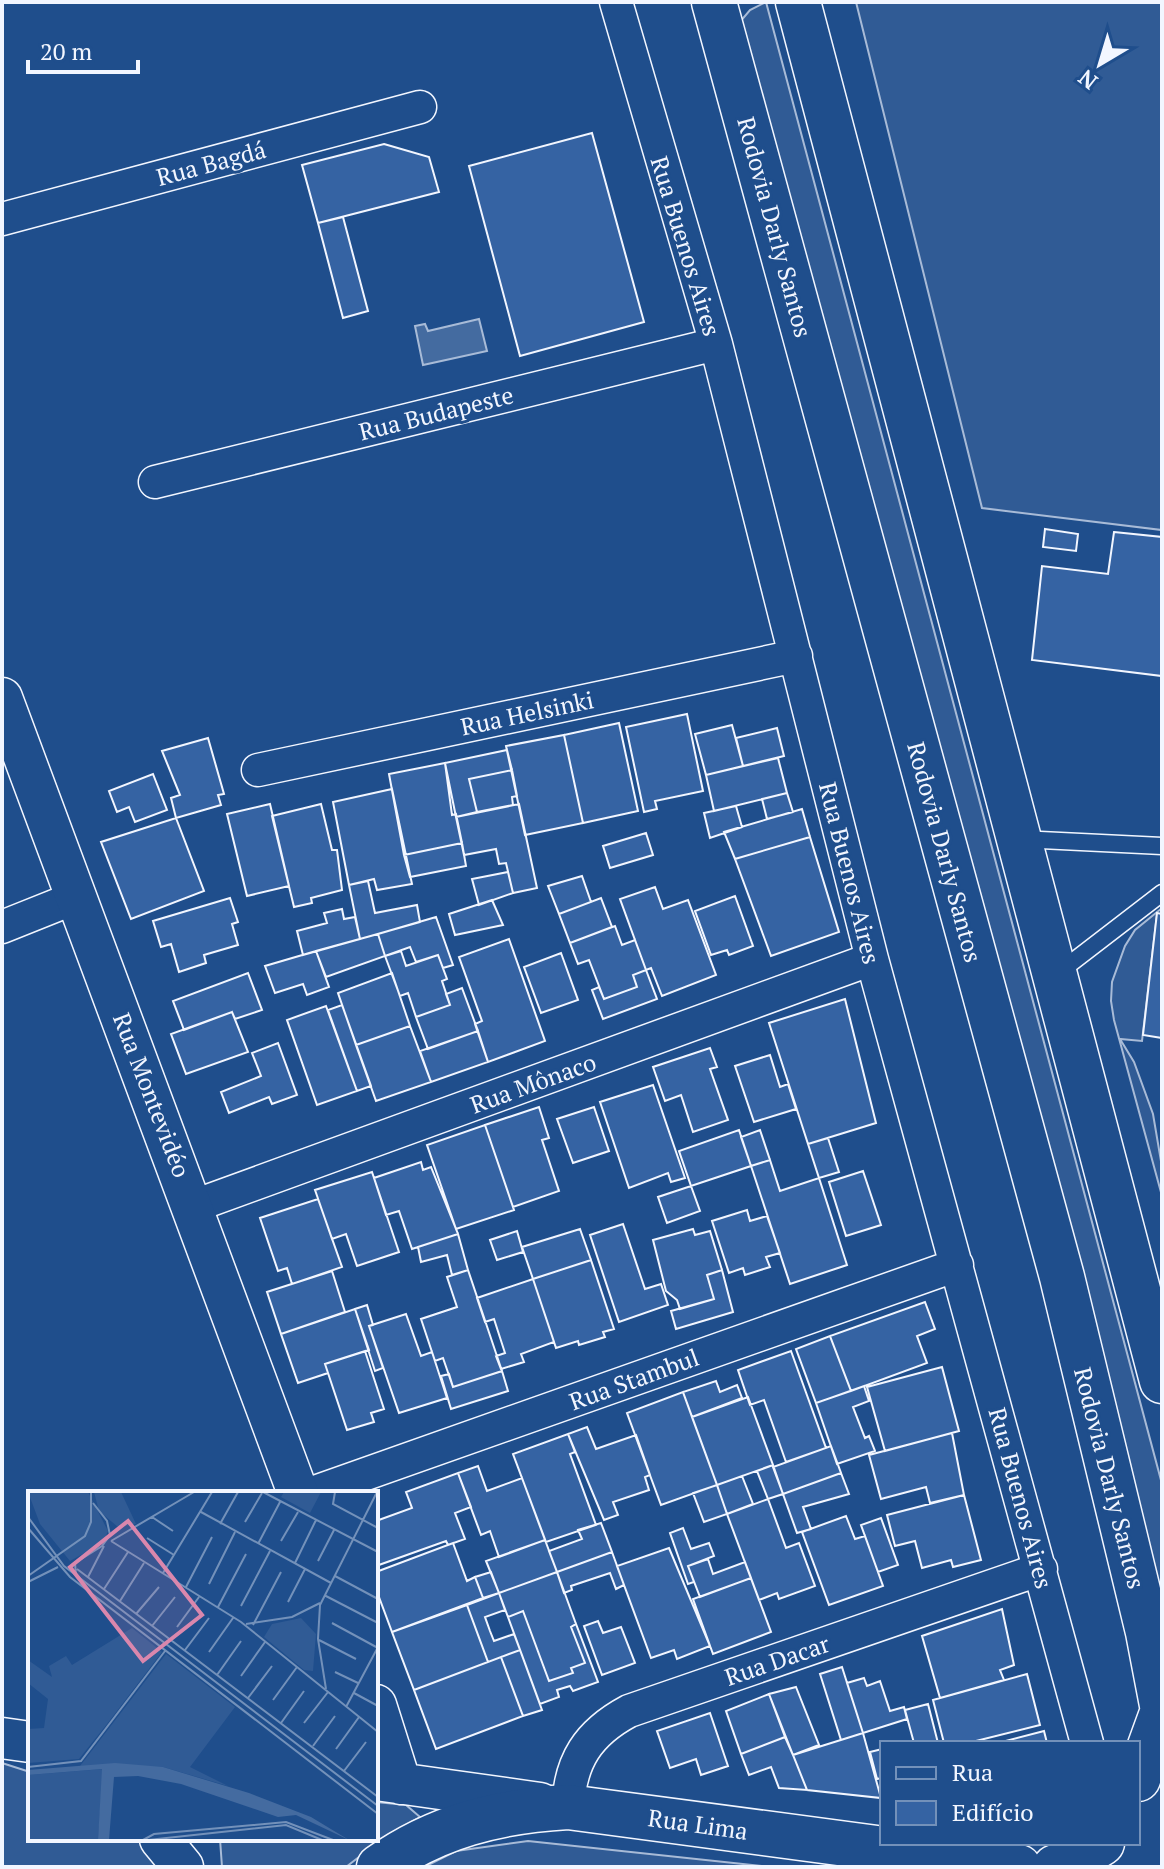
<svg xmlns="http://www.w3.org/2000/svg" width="1164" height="1869" font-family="'PT Serif',serif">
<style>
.built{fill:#305b95;stroke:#a8bbd7;stroke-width:2}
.water{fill:#446ba0;stroke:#a8bbd7;stroke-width:2}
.building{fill:#3563a3;stroke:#f2f6ff;stroke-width:2}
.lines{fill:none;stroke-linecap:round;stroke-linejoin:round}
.service-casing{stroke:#f2f6ff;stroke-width:19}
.minor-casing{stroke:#f2f6ff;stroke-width:35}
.tertiary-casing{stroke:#f2f6ff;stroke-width:43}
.primary-casing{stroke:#f2f6ff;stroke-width:47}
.service{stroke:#1f4e8c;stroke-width:16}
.minor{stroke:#1f4e8c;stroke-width:32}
.tertiary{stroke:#1f4e8c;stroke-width:40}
.primary{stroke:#1f4e8c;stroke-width:44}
.labels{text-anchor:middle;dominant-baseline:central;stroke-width:6;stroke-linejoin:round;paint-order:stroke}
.street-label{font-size:24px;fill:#f2f6ff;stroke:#1f4e8c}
.inset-road{fill:none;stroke:#7391ba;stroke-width:2}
.view{fill:#da87ad;fill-opacity:0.15;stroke:#da87ad;stroke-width:4}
.inset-edge{fill:none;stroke:#f2f6ff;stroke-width:4}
</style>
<rect width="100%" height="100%" fill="#1f4e8c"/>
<path class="built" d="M766,2L1162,1484V1608L739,23L750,10Z
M856,2H1162V530L982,508Z
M1162,908V914H1157L1142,1041L1120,1039L1134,1062L1153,1114L1162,1167V1196L1114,1020L1111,1001L1112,982L1125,946L1135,930Z
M2,1763L30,1772V1839H137L163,1867H2Z
M376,1802L406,1805L420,1817L386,1836L346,1867H222L220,1839H376Z
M528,1841L771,1867H424L456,1851Z"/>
<path class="water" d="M479,319L487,351L423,365L415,326L425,324L428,331Z"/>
<path class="building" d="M592,133L644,322L520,356L469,166Z
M384,144L429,157L439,192L318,223L302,165Z
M343,217L368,311L343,318L318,223Z
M1045,529L1078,534L1076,551L1043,547Z
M1114,532L1162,537V676L1032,660L1042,566L1108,574Z
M687,714L703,791L655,801L657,809L644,812L626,727Z
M619,723L638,811L583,823L564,735Z
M732,725L743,766L706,775L695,734Z
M777,728L784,756L743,766L736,738Z
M564,735L583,823L525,835L506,746Z
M208,738L224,794L218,795L221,805L176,818L171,798L180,795L162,751Z
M507,750L512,770L469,779L477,812L456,817L445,763Z
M778,758L787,793L714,811L706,775Z
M445,763L452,815L456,814L462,843L404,855L389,774Z
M512,770L517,796L512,797L513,805L477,812L469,779Z
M153,774L167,810L135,822L129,807L117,812L109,791Z
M392,789L412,884L377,890L374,879L349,885L333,802Z
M787,793L793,812L767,819L762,799Z
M270,804L289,886L247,896L227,814Z
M321,804L332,850H337L342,890L311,898L312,903L294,907L272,816Z
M519,804L537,888L513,893L506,863L499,864L496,849L464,855L456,817Z
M736,806L742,827L710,838L704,813Z
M802,809L810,837L735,859L724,832Z
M176,818L204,891L131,919L101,842Z
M646,833L653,855L610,868L603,846Z
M810,837L839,932L771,956L735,859Z
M462,843L466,866L410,877L404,855Z
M508,872L513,893L479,905L472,879Z
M582,876L591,902L559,914L548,886Z
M368,881L375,913L417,905L420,922L360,939L349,885Z
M655,887L663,909L688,900L716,975L662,996L651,968L646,970L620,899Z
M735,896L753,946L729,955L727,950L711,955L695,911Z
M230,898L238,922L232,924L238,945L204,955L206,963L179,972L171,944L161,947L153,921Z
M601,898L612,927L570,943L559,914Z
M492,900L503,925L455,935L449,914Z
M342,909L344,919L355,917L360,939L303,955L297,931L327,923L324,913Z
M1157,913L1162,914V1038L1143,1035Z
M436,917L453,965L443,968L438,955L416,962L410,947L385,956L378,934Z
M615,926L622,945L635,940L646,970L633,975L637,987L604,999L589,960L578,964L570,943Z
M378,934L385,956L326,977L316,951Z
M509,939L545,1041L488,1062L475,1024L482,1021L459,957Z
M316,951L329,987L307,995L303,984L275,993L265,966Z
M401,951L406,966L438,955L447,979L442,981L450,1005L416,1017L408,993L400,996L385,956Z
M561,953L578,1000L541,1013L524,967Z
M646,970L657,999L603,1019L592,990L599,987L604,999L637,987L633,975Z
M248,973L262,1010L235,1019L232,1012L184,1030L173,1001Z
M392,973L410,1026L356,1045L338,993Z
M462,988L478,1031L428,1049L416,1017L450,1005L446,994Z
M845,999L876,1123L808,1144L769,1023Z
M342,1005L371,1086L357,1091L328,1010Z
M326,1006L357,1091L317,1105L287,1020Z
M232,1012L248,1052L186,1074L171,1034Z
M410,1026L431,1082L376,1101L356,1045Z
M478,1031L488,1062L431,1082L420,1051Z
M278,1043L297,1095L272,1104L269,1097L229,1113L221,1092L261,1076L252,1053Z
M710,1048L717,1067L710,1069L728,1120L693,1132L681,1095L665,1101L653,1067Z
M770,1055L780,1087L788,1084L796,1109L754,1122L735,1066Z
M653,1085L685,1178L671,1182L668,1173L629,1188L600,1102Z
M539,1107L549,1138L542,1140L559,1191L513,1207L485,1125Z
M594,1107L609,1151L573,1163L557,1119Z
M485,1125L514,1210L456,1229L427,1145Z
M739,1130L751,1166L691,1186L679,1151Z
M760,1130L770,1160L751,1166L741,1137Z
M828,1138L839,1172L819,1178L808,1144Z
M770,1160L780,1191L819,1178L847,1265L790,1284L751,1166Z
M421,1162L423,1170L431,1167L458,1234L412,1249L399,1211L386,1215L374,1178Z
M863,1171L881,1225L846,1236L829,1182Z
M372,1172L399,1252L357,1266L346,1234L332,1239L315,1190Z
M691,1186L700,1211L667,1223L658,1197Z
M318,1199L342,1267L292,1284L287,1268L278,1271L260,1218Z
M747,1210L750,1221L767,1216L780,1253L766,1257L770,1267L745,1275L743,1268L729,1273L712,1221Z
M623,1224L645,1289L661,1284L668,1305L619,1322L590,1235Z
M580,1229L591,1260L533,1279L522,1247Z
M693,1229L695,1235L710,1231L722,1270L707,1275L714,1299L680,1309L677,1300L666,1291L653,1240Z
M517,1231L523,1252L497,1260L490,1240Z
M458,1234L468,1270L452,1275L447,1255L421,1262L418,1247Z
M591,1260L614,1329L603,1332L605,1337L579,1345L578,1341L556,1348L533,1279Z
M468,1270L502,1371L453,1387L443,1358L435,1361L421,1319L457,1307L447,1277Z
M722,1270L733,1312L676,1329L671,1311L714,1299L707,1275Z
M332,1271L345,1312L281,1334L267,1292Z
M533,1279L554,1342L521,1354L524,1362L501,1369L496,1356L505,1353L494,1319L485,1322L477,1298Z
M925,1302L935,1329L917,1336L927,1363L851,1391L830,1336Z
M367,1305L373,1325L369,1326L383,1368L375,1371L355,1309Z
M355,1309L369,1350L325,1364L328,1373L298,1383L281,1334Z
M406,1314L421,1356L432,1352L447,1398L399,1413L369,1326Z
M830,1336L851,1391L816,1403L796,1349Z
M365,1351L384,1409L371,1413L374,1422L347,1430L325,1364Z
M791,1351L826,1448L786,1462L764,1400L750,1405L738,1370Z
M942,1367L959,1431L885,1451L867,1387Z
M502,1371L508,1391L451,1409L441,1376L449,1374L453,1387Z
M716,1381L720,1392L737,1385L742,1398L692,1417L683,1392Z
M864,1386L869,1401L853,1407L865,1438L869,1436L875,1451L837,1464L816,1403Z
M683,1392L717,1485L661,1505L627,1413Z
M748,1397L773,1465L717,1485L692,1417Z
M587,1427L596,1449L636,1435L650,1475L645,1477L649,1490L613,1502L618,1515L604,1520L568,1434Z
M952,1433L964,1495L930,1503L926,1487L881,1499L869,1455Z
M568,1434L575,1452L570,1454L596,1525L546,1542L513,1454Z
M831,1446L841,1473L783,1494L773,1467Z
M773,1465L783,1494L768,1499L757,1471Z
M478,1466L487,1491L522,1478L545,1540L499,1557L490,1531L481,1535L458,1473Z
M458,1473L471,1507L455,1513L465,1539L448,1545L446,1541L376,1566V1521L412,1508L406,1492Z
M841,1473L849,1494L803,1507L811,1529L797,1533L783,1494Z
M742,1476L753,1504L727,1514L717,1485Z
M717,1485L727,1514L704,1522L693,1493Z
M964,1495L981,1560L953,1567L951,1560L922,1568L915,1541L895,1546L887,1515Z
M768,1499L786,1548L799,1543L815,1586L779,1599L777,1593L759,1600L727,1514Z
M846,1516L855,1539L865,1536L883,1586L829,1605L802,1532Z
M881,1518L898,1565L878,1572L861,1525Z
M601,1523L612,1552L557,1572L549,1551L582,1539L578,1530Z
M683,1528L691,1549L709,1543L714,1556L688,1566L694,1582L688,1584L670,1533Z
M545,1540L557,1572L499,1593L486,1561Z
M453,1543L467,1581L475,1577L483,1598L392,1632L376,1589V1572Z
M669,1548L710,1646L677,1659L674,1650L651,1658L617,1566Z
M612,1552L624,1585L616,1589L610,1573L571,1586L572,1590L564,1593L557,1572Z
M708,1559L713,1574L745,1562L751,1578L700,1597L688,1566Z
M491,1572L499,1593L483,1598L475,1577Z
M557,1572L576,1624L571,1627L585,1663L571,1668L573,1673L549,1681L523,1611L508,1617L499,1593Z
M751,1578L771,1632L713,1654L693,1599Z
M499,1593L505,1610L485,1617L490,1631L494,1641L514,1634L520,1650L488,1662L467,1605Z
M467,1605L488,1662L414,1690L392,1632Z
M1002,1609L1014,1665L1000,1670L1004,1680L940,1698L922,1636Z
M523,1611L549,1681L573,1673L571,1668L585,1663L571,1627L576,1624L598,1682L573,1691L570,1686L557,1690L559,1697L540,1704L508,1617Z
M598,1621L603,1633L621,1627L635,1663L602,1675L584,1626Z
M520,1650L542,1710L523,1716L501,1657Z
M501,1657L523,1716L436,1749L414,1690Z
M842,1667L863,1733L841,1740L820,1674Z
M1027,1674L1040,1725L968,1743H944L933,1700Z
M864,1678L867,1686L880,1681L890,1711L904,1707L907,1719L863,1733L847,1683Z
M796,1687L819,1745L793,1755L769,1694Z
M769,1694L785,1737L741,1754L726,1711Z
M928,1704L938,1743H914L905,1710Z
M710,1713L728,1766L701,1775L696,1759L670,1768L657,1731Z
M1044,1731L1047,1743H998Z
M863,1733L881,1798L807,1790L793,1755Z
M785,1737L793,1755L807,1790L779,1788L771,1767L749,1775L741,1754Z
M882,1749V1778L877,1779L870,1752Z"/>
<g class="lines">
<defs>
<path id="service" d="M1020,839L1162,846
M1058,973L1162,893"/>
<path id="minor" d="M616,2L716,344L872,959L1087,1743
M2,219L420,107
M155,482L716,344
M258,770L796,656
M2,927L77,897
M194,1206L872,959
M312,1493L957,1265
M568,1807C570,1761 588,1733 629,1711L1041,1569"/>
<path id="tertiary" d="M2,698L298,1493
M376,1705L401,1784
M2,1738L30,1742
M376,1780L540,1803
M160,1839L183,1867"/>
<path id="primary" d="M714,2L1062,1277L1148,1632L1162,1705
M798,2L1162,1381
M1138,1779L1162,1713
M379,1867C437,1826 498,1811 568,1807L1019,1867
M1055,1867L1073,1861L1102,1843"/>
</defs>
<use href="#service" class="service-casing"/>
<use href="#minor" class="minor-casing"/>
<use href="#tertiary" class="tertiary-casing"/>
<use href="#primary" class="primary-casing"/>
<use href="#service" class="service"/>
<use href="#minor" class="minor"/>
<use href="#tertiary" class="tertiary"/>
<use href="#primary" class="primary"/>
</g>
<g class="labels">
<g class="street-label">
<text transform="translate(211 163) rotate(-15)">Rua Bagdá</text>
<text transform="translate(775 227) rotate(75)">Rodovia Darly Santos</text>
<text transform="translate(686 246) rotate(73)">Rua Buenos Aires</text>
<text transform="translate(436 413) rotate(-14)">Rua Budapeste</text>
<text transform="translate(527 713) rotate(-12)">Rua Helsinki</text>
<text transform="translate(945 852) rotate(75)">Rodovia Darly Santos</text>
<text transform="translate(850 873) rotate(76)">Rua Buenos Aires</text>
<text transform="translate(533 1083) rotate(-20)">Rua Mônaco</text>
<text transform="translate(152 1095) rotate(69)">Rua Montevidéo</text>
<text transform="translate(634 1379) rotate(-20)">Rua Stambul</text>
<text transform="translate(1110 1478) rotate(76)">Rodovia Darly Santos</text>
<text transform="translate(1021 1498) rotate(75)">Rua Buenos Aires</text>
<text transform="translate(777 1660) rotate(-19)">Rua Dacar</text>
<text transform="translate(698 1824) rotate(8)">Rua Lima</text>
</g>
</g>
<g transform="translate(28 1491)">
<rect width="350" height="350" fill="#1f4e8c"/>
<path d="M0,1H60L80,40L75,52L42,70L12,33ZM66,1H93L108,33L90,36L71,20ZM256,1H293L282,22L253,6ZM273,127L288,143L285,180L276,179L236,146L244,133ZM104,137L134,161L79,233L51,268L0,272V238L16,237L20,208L0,192V169L24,186L21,175L38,165L44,174ZM138,163L207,216L162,276L200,295L135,276L52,275ZM75,278L70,349H0V284Z" fill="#305b95"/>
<path d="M87,272L135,276L221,302L283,326L321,349L268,324L250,326L153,293L110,285L86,286L81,349H70L74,278L0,284V279Z" fill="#446ba0"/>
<path class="inset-road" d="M235,1L350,61M307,1L305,13L350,37M173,21L303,92M0,26L36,75L350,315M124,26L145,40M217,31L234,2M192,33L210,1M0,37L42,86L350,323M119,47L146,64M83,50L213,131L350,241M83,50L166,1M253,50L270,21M230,53L252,11M290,70L306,39M267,72L288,29M49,78L350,306M135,82L184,1M48,84L47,72L74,55L82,44L79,30L65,12M0,85L57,45L63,31V1M307,85L350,108M60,86L76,55M0,91L30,76M181,93L207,41M158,96L184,46M76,98L100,61M296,104L350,132M92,110L116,72M260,111L277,78M213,115L242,60M190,116L218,63M108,123L131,96M304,132L350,157M218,133L264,126L292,112M225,134L253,81M124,135L147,106M149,136L171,106M291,149L328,168M157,159L181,127M181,161L205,127M307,181L330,192M189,184L213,150M213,185L237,151M298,198L290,148L292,114L349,1M326,202L350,215M220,207L244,175M245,209L269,176M318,216L350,156M253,232L276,200M276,232L300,201M285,255L307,225M308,258L331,226M0,276L53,270L137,160M316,280L338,251M115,349L126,343L258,331L305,349M120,349L258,334L294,349"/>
<path class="view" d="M100,30L174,124L115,170L42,76Z"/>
<rect width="350" height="350" class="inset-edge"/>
</g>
<rect width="1164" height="1869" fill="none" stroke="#f2f6ff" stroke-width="8"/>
<rect x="880" y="1741" width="260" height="104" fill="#1f4e8c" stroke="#7391ba" stroke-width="2"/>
<rect x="896" y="1767" width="40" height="12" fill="#1f4e8c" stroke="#7391ba" stroke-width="2"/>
<text x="952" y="1781" font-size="24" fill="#f2f6ff">Rua</text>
<rect x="896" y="1801" width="40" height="24" fill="#3563a3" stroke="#7391ba" stroke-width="2"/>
<text x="952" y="1821" font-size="24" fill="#f2f6ff">Edifício</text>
<g transform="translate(1100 64) rotate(218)" stroke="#1f4e8c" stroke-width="6" paint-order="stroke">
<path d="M0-6L14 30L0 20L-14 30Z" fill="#f2f6ff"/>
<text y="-12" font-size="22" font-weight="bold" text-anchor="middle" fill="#f2f6ff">N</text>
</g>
<path d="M28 60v12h110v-12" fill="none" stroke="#f2f6ff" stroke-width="4"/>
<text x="40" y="60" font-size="24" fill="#f2f6ff" stroke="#1f4e8c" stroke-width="6" paint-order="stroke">20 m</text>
</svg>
